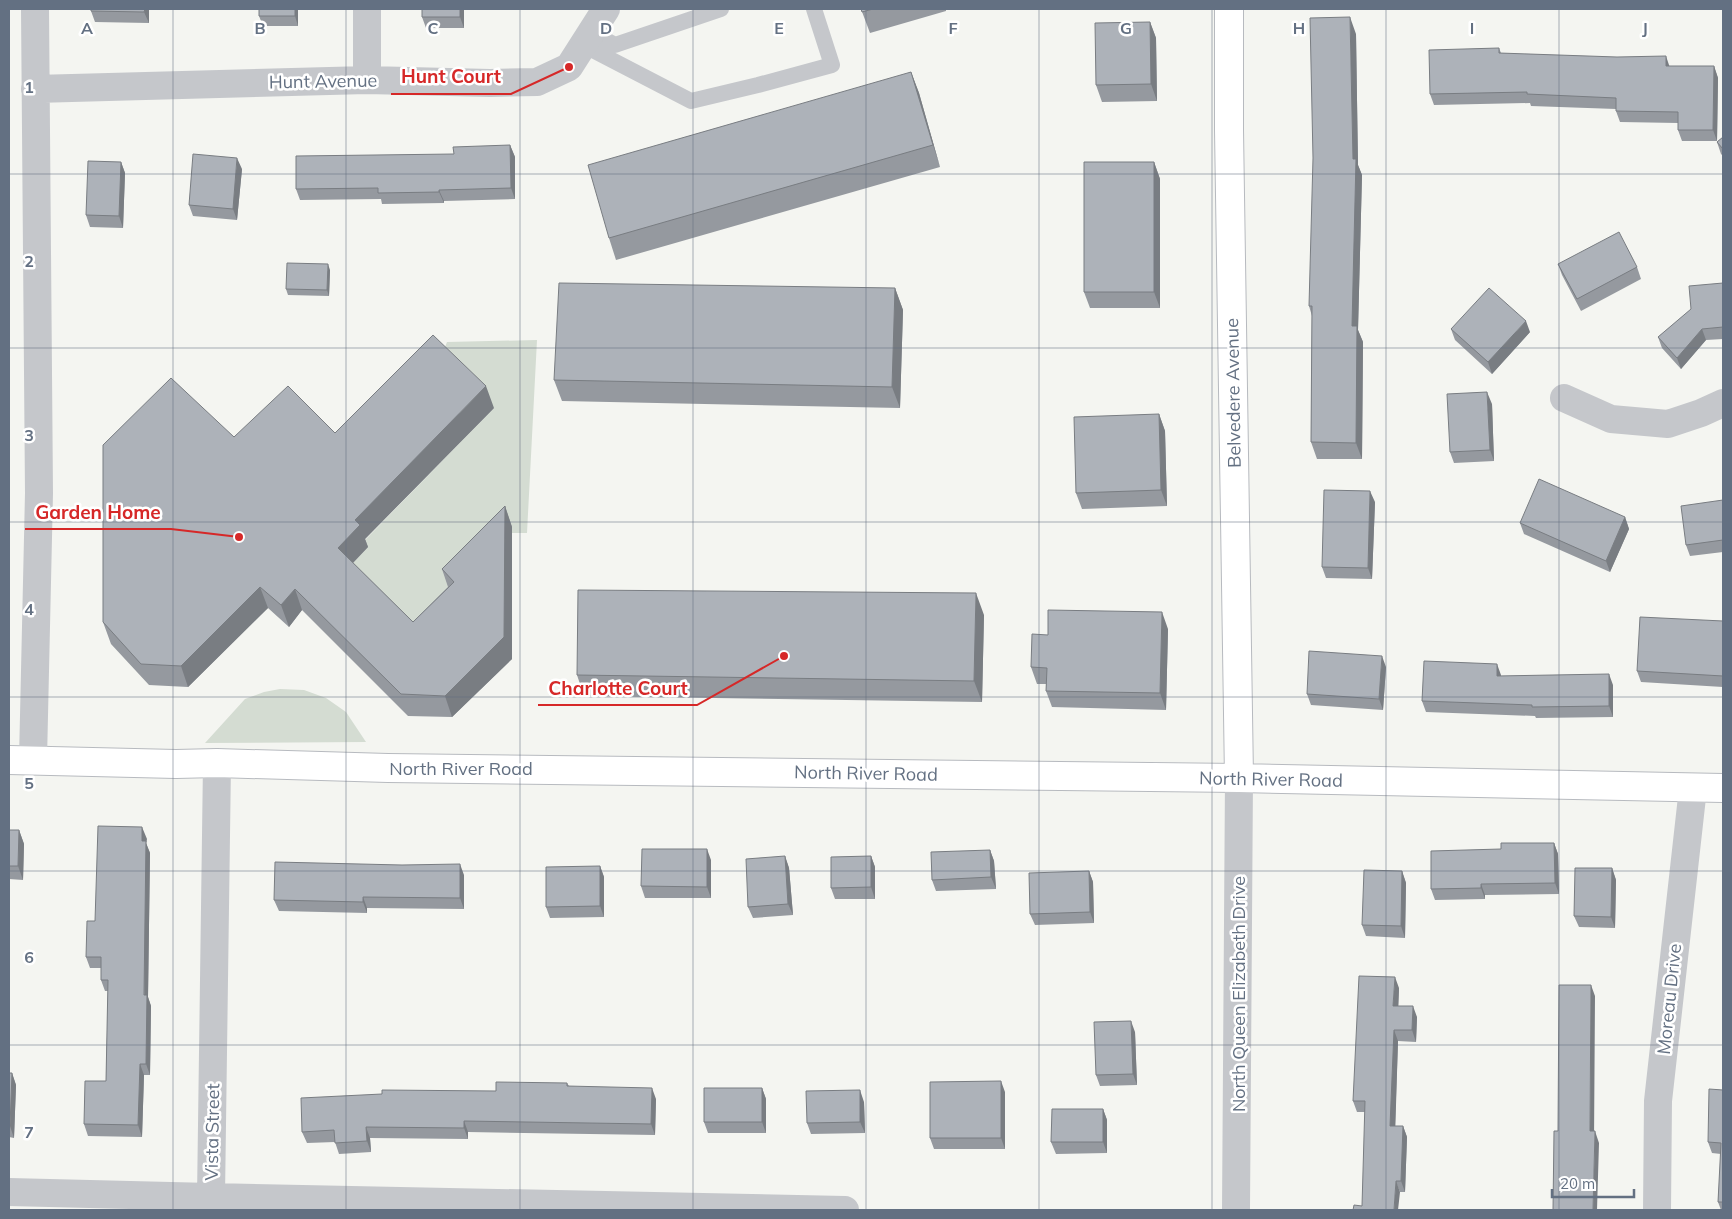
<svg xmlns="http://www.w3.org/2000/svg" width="1732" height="1219" font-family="Mulish,sans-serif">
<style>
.green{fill:#d4dcd2}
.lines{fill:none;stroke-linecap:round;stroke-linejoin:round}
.secondary-casing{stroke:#b7babf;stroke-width:30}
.service{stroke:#c5c7cb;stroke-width:16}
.minor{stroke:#c5c7cb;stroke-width:28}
.secondary{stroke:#fff;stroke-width:28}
.wall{fill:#95999f}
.shaded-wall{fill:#797d82}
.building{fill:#adb2b9;stroke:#797d82}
.grid{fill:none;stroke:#637082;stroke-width:1;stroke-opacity:0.55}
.labels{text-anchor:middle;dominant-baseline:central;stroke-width:5;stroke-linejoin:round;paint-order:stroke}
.street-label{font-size:18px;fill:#637082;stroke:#fff}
.grid-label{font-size:16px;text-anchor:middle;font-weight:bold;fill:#637082;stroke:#fff;stroke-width:5;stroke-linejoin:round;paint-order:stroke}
.leader{fill:none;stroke:#d62828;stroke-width:2}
.callout-dot{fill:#d62828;stroke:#fff;stroke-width:2}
.callout-label{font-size:19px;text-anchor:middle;font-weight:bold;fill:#d62828;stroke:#fff;stroke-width:5;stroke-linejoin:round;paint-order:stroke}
</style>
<rect width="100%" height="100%" fill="#f4f5f1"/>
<path class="green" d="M537,340L527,533H507L421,643L346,570L368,547L363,542L494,408L441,357L447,342Z
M280,689L304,690L326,698L346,712L366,742L205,743L245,699L264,692Z"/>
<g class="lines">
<defs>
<path id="secondary" d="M1229,9V130L1239,778
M9,760L176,764L217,763L388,768L1239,778L1723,788"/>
</defs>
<use href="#secondary" class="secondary-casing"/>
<path class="service" d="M591,32L615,45L721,9
M583,45L691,101L758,85L832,65L814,9"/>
<path class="minor" d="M367,80V9
M35,89L367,80L490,83L537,82L569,67L606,9
M1564,398L1611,419L1668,424L1701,413L1723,403
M33,760L39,493L35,9
M217,763L211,1197L845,1210
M9,1192L211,1197
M1236,1210L1239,778
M1657,1210L1658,1101L1693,788"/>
<use href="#secondary" class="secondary"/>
</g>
<path class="wall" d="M91,9H149V23L95,22L91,11Z
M246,9H298V26H263L259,16V9Z
M464,9V28H426L422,17Z
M861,9H946V11L870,33Z
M1150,22L1156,38L1157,101L1102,102L1096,85Z
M1356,34L1358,165L1362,175L1358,330L1363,342L1362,459H1317L1311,442L1312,316L1309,306Z
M1499,48L1501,53L1670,66H1714L1718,78L1717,141H1682L1678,130V123L1620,122L1616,111V109L1531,106L1530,103L1434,105L1430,94Z
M911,72L919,93L940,167L616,260L609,238Z
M1723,137V156L1721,154L1717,142Z
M510,145L515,157V199L444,201V203L382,204L381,199L300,200L296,189L454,154Z
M121,162L125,173L123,228L90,227L86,215Z
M1154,162L1160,179V308H1090L1084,292Z
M242,169L237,220L193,216L189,205Z
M1558,264L1637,267L1641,279L1581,311L1562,275Z
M330,270L329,296L288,295L286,289Z
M1723,283V339L1706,340L1681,369L1662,348L1658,337Z
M895,288L903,310L900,408L562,401L554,380Z
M1451,329L1530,332L1492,374L1455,340Z
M1492,404L1494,461L1454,463L1450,452Z
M494,408L365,539L368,547L353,563L413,622L448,587L442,569L505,506L512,527V659L452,717L408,716L302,610L289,627L268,608L188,687L149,685L111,644L103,622L234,437L335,433Z
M1159,414L1165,431L1167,506L1082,509L1076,493Z
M1723,500V552L1690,556L1686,545Z
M1375,502L1372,579L1326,578L1322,567Z
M1625,517L1629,529L1610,572L1524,534L1520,523Z
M984,615L982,702L584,696L577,675Z
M1723,621V687L1641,682L1637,671Z
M1168,629L1166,710L1052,707L1046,691V684H1037L1031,667L1048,635Z
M1386,667L1383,710L1311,705L1307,694Z
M1501,675V676L1613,685V717L1536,718L1535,716L1426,712L1422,701Z
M9,830H19L24,844L23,880L9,879Z
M147,839L146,843L150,853L148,997L151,1006L150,1075H144L142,1137L88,1136L84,1124L106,1081L108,991H105L101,980V968H90L86,957L95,921Z
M1554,843L1558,854L1559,894L1485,895V899L1435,900L1431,889L1501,849Z
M990,850L994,861L996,889L936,891L932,880Z
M785,856L789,868L793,915L753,918L748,907Z
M871,856L875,867V899H835L831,888Z
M711,860V898H645L641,886Z
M600,866L604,877V917L550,918L546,907Z
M1612,868L1616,880L1615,928L1579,927L1574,916Z
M1089,871L1093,882L1094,923L1035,925L1030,914Z
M1402,871L1406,883L1405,938L1366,936L1362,925Z
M464,875V909L367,908V913L279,911L274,900Z
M1399,988L1398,1006L1417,1017L1416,1042L1398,1041L1395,1126H1403L1407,1137L1405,1192H1400L1365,1112H1357L1353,1101Z
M1135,1032L1137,1085L1100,1086L1096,1075Z
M9,1073H12L16,1085L14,1138L9,1137Z
M567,1083L569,1086L656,1099L655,1135L468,1132V1139L370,1138L371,1152L339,1154L335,1142L307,1143L302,1132L496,1091Z
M762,1088L766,1099V1133H708L704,1122Z
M1723,1090V1210H1721L1718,1202L1721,1154L1712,1153L1708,1142Z
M1005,1092V1149H934L930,1138Z
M864,1102L865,1133L811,1134L807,1123Z
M1103,1109L1107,1120V1153L1056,1154L1051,1142Z"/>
<path class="shaded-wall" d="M145,9H149V23L144,12Z
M295,9H298V26L295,16Z
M460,9H464V28L460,17Z
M1350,17L1356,34L1358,165L1362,175L1358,330L1363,342L1362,459L1356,443L1352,326L1353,159Z
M1150,22L1156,38L1157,101L1151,84Z
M1666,56L1670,68L1666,66Z
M1714,66L1718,78L1717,141L1713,130Z
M911,72L919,93L940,167L933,145Z
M510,145L515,157V199L511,188Z
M237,158L242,169L237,220L233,209Z
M121,162L125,173L123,228L119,216Z
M1154,162L1160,179V308L1154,292Z
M439,190L444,201V203L439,192Z
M328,264L330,270L329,296L327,290Z
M895,288L903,310L900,408L892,387Z
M1526,321L1530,332L1492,374L1488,362Z
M1702,329L1706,340L1681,369L1677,358Z
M486,386L494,408L365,539L368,547L346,570L338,548L355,520Z
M1487,392L1492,404L1494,461L1490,450Z
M1159,414L1165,431L1167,506L1161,490Z
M1370,491L1375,502L1372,579L1368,568Z
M505,506L512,527V659L452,717L445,696Z
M1625,517L1629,529L1610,572L1606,561Z
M260,587L268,608L188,687L181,666Z
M295,589L302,610L289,627L281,605Z
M976,593L984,615L982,702L974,681Z
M1162,612L1168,629L1166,710L1160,693Z
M1382,656L1386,667L1383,710L1379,699Z
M1497,664L1501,675V687L1497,676Z
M1609,674L1613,685V717L1609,706Z
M142,827L147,839L146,843L150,853L148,997L151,1006L150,1075L146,1064L142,841Z
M19,830L24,844L23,880L18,866Z
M1554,843L1558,854L1559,894L1555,883Z
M707,849L711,860V898L707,887Z
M990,850L994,861L996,889L991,877Z
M785,856L789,868L793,915L788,904Z
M871,856L875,867V899L871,887Z
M460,864L464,875V909L460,898Z
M600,866L604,877V917L600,906Z
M1612,868L1616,880L1615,928L1611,917Z
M1089,871L1093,882L1094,923L1090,912Z
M1402,871L1406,883L1405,938L1401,926Z
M1481,884L1485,895V899L1481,888Z
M363,897L367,908V913L363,902Z
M1395,977L1399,988L1398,1017L1393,1006Z
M1591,985L1595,996L1594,1142L1590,1131Z
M1413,1006L1417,1017L1416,1042L1412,1030Z
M1131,1021L1135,1032L1137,1085L1133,1074Z
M1394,1030L1398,1041L1395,1137L1390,1126Z
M140,1064L144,1075L142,1137L138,1125Z
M12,1073L16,1085L14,1138L10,1126Z
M1001,1081L1005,1092V1149L1001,1138Z
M652,1088L656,1099L655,1135L651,1124Z
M762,1088L766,1099V1133L762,1122Z
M860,1090L864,1102L865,1133L860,1122Z
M1103,1109L1107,1120V1153L1103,1142Z
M464,1121L468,1132V1139L464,1128Z
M1403,1126L1407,1137L1405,1192L1401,1181Z
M366,1127L370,1138L371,1152L367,1141Z
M1595,1131L1599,1143L1597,1210H1593Z
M1396,1181L1400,1192L1398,1210H1394Z"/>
<path class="building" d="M91,9H145L144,12L91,11Z
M259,9H295V16H259Z
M422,9H460V17H422Z
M861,9H873L862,12Z
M1350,17L1353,159H1356L1352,326H1357L1356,443L1311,442L1312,306H1309L1313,158L1310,18Z
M1150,22L1151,84L1096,85L1095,23Z
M1499,48V53L1617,57L1666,56V66H1714L1713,130H1678V112L1616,111V98L1527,94V92L1430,94L1429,50Z
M911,72L933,145L609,238L588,165Z
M1723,137V149L1717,142Z
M510,145L511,188L439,190V192L378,193V188L296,189V156L454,154L453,147Z
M193,154L237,158L233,209L189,205Z
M88,161L121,162L119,216L86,215Z
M1084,162H1154V292H1084Z
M1619,232L1637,267L1577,299L1558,264Z
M287,263L328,264L327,290L286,289Z
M559,283L895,288L892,387L554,380Z
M1723,283V327L1702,329L1677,358L1658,337L1691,309L1689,286Z
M1489,288L1526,321L1488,362L1451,329Z
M433,335L486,386L355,520L360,525L338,548L413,622L454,582L442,569L505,506L504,637L445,696L401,694L295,589L281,605L260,587L181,666L141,664L103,622V445L171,378L234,437L288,386L335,433Z
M1487,392L1490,450L1450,452L1447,394Z
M1159,414L1161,490L1076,493L1074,417Z
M1539,479L1625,517L1606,561L1520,523Z
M1324,490L1370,491L1368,568L1322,567Z
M1723,500V540L1686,545L1681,506Z
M578,590L976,593L974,681L577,675Z
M1048,610L1162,612L1160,693L1046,691L1047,668L1031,667L1032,634L1048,635Z
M1640,617L1723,621V676L1637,671Z
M1309,651L1382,656L1379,699L1307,694Z
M1424,661L1497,664V676L1609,674V706L1532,707V705L1422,701Z
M98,826L142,827V841H146L144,995H147L146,1064H140L138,1125L84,1124L85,1081H106L108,980H101V957H86L87,921H95Z
M9,830H19L18,866H9Z
M1501,843H1554L1555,883L1481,884V888L1431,889V851L1501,849Z
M642,849H707V887L641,886Z
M990,850L991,877L932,880L931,852Z
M785,856L788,904L748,907L746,859Z
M871,856V887L831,888V857Z
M275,862L402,865L460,864V898L363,897V902L274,900Z
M600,866V906L546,907V867Z
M1575,868H1612L1611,917L1574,916Z
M1364,870L1402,871L1401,926L1362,925Z
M1089,871L1090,912L1030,914L1029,873Z
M1359,976L1395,977L1393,1006H1413L1412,1030H1394L1390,1126H1403L1401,1181H1396L1394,1210H1353L1354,1205L1362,1206L1365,1101H1353Z
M1559,985H1591L1590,1131H1595L1593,1210H1553L1554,1131H1558Z
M1131,1021L1133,1074L1096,1075L1094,1022Z
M9,1073H12L10,1126H9Z
M1001,1081V1138H930V1082Z
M496,1082L567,1083V1086L652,1088L651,1124L464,1121V1128L366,1127L367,1141L335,1143L334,1130L302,1132L301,1098L382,1094V1090L496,1091Z
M704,1088H762V1122H704Z
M1709,1089L1723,1090V1202H1718L1721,1143L1708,1142Z
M860,1090V1122L807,1123L806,1091Z
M1052,1109H1103V1142H1051Z"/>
<path class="grid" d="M173,9V1210M346,9V1210M520,9V1210M693,9V1210M866,9V1210M1039,9V1210M1212,9V1210M1386,9V1210M1559,9V1210M9,174H1723M9,348H1723M9,522H1723M9,697H1723M9,871H1723M9,1045H1723"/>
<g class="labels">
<g class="street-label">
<text transform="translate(323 81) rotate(-1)">Hunt Avenue</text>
<text transform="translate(1233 393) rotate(-91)">Belvedere Avenue</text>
<text x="461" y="768">North River Road</text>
<text transform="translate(866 773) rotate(1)">North River Road</text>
<text transform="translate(1271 779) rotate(1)">North River Road</text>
<text transform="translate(1238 994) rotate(-90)">North Queen Elizabeth Drive</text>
<text transform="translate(1669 999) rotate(-84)">Moreau Drive</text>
<text transform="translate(212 1132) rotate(-89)">Vista Street</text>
</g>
</g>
<g class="grid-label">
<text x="87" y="34">A</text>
<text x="260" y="34">B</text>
<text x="433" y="34">C</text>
<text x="606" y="34">D</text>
<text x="779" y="34">E</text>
<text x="953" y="34">F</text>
<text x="1126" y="34">G</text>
<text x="1299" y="34">H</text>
<text x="1472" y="34">I</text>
<text x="1645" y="34">J</text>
<text x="29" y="93">1</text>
<text x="29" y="267">2</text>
<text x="29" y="441">3</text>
<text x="29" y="615">4</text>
<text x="29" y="789">5</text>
<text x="29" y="963">6</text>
<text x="29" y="1138">7</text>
</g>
<path class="leader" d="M569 67L511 94H391M239 537L171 529H25M784 656L697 705H538"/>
<g class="callout-dot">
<circle cx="569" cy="67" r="5"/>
<circle cx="239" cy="537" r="5"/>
<circle cx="784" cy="656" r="5"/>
</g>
<g class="callout-label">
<text x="451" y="83">Hunt Court</text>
<text x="98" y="519">Garden Home</text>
<text x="618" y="695">Charlotte Court</text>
</g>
<rect width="1732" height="1219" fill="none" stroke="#637082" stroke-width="20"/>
<path d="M1552 1189v8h82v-8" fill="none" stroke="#637082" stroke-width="2.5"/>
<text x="1560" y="1189" font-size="15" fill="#637082" stroke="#ffffff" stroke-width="4" paint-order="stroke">20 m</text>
</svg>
